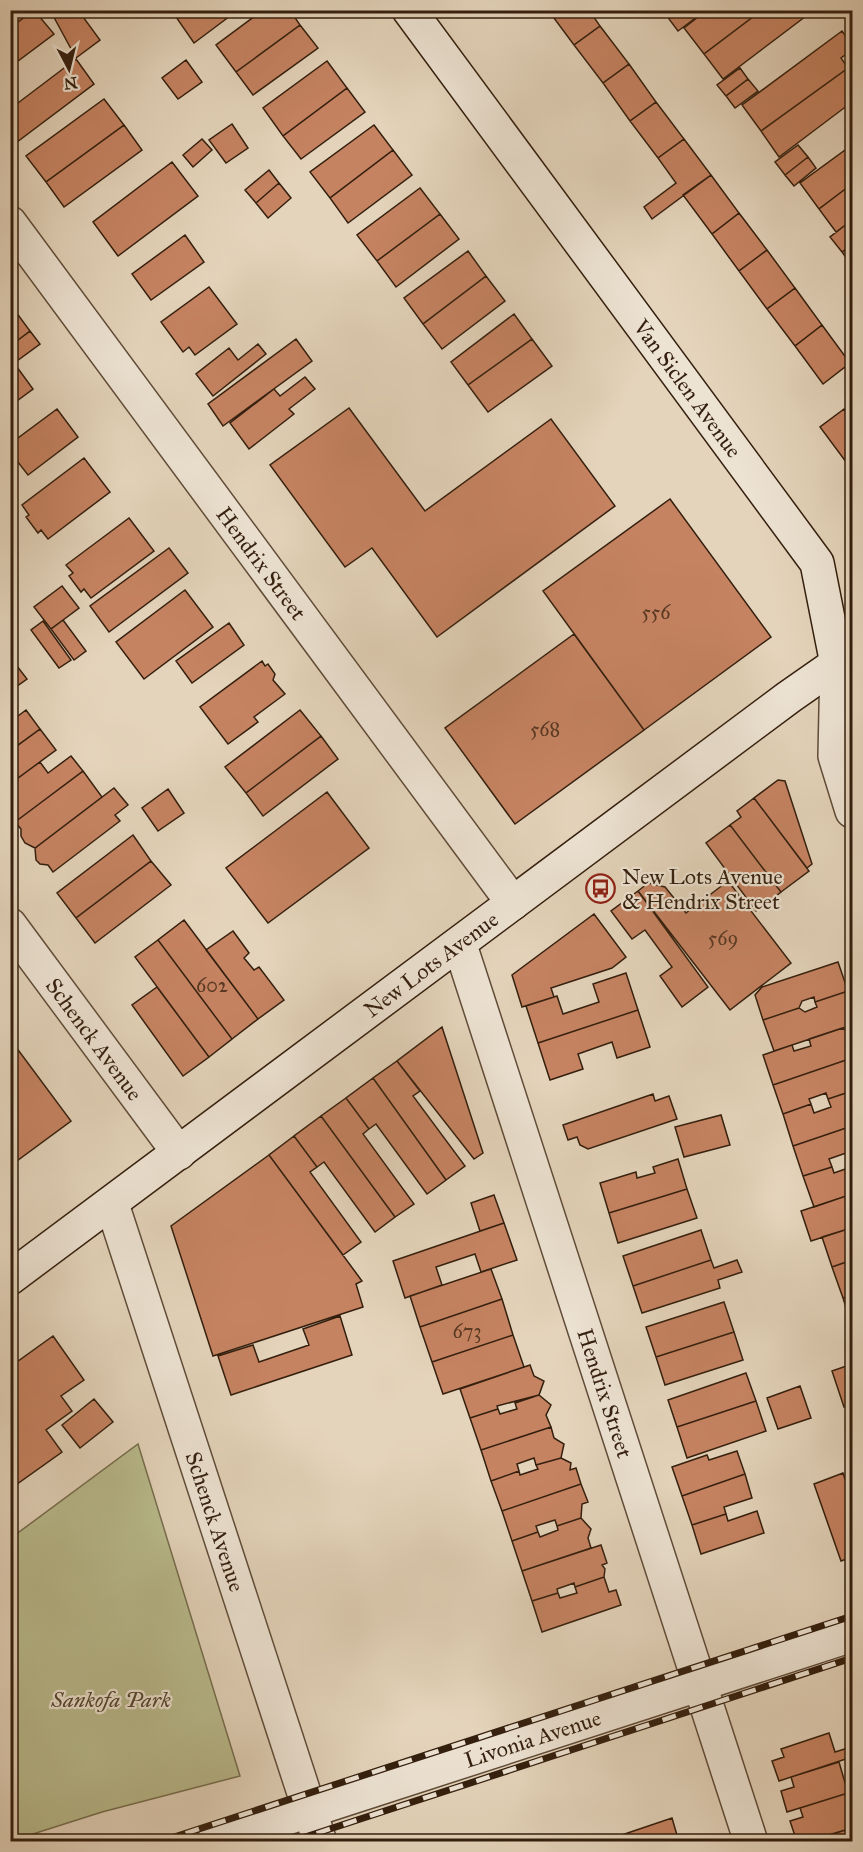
<svg xmlns="http://www.w3.org/2000/svg" width="863" height="1852" font-family="'IM FELL Great Primer',serif">
<style>
.green{fill:#b9bb8d;stroke:#766d4e;stroke-width:1.5}
.building{fill:#c68362;stroke:#341f0e;stroke-width:1.5}
.lines{fill:none;stroke-linecap:round;stroke-linejoin:round}
.street-casing{stroke:#604c39;stroke-width:36}
.secondary-casing{stroke:#341f0e;stroke-width:36}
.street{stroke:#ede3d3;stroke-width:33}
.secondary{stroke:#ede3d3;stroke-width:33}
.rail-casing{stroke:#341f0e;stroke-width:7}
.rail{stroke:#ede3d3;stroke-width:4.5;stroke-dasharray:14;stroke-linecap:butt}
.labels{text-anchor:middle;dominant-baseline:central;stroke-width:4.5;stroke-linejoin:round;paint-order:stroke}
.number-label{font-size:20px;fill:#583823}
.street-label{font-size:22px;fill:#341f0e;stroke:#ede3d3}
.poi-label{font-size:22px;fill:#341f0e;stroke:#ede3d3;text-anchor:start}
.park-label{font-size:22px;font-style:italic;fill:#55462e;stroke:#ede3d3}
</style>
<rect width="100%" height="100%" fill="#e4d4bb"/>
<filter id="stains"><feTurbulence type="fractalNoise" baseFrequency=".00333" numOctaves="4"/><feColorMatrix values="0 0 0 0 .2 0 0 0 0 .09 0 0 0 0 .02 0 0 0 .5 -.17"/></filter>
<radialGradient id="worn" r=".72"><stop offset=".6" stop-color="#630" stop-opacity="0"/><stop offset="1" stop-color="#630" stop-opacity=".3"/></radialGradient>
<path class="green" d="M138,1444L240,1776L102,1812L11,1841V1538Z"/>
<path class="building" d="M10,10H34L10,28Z
M34,10L54,34L10,67V28Z
M50,10H78L100,40L76,58Z
M185,10H238L194,43L176,17Z
M263,10H290L300,25L236,72L216,45Z
M548,10H589L600,26L574,45Z
M680,10H700L702,13L678,31L669,19Z
M707,10H762L704,54L684,28Z
M762,10H814L723,79L704,54Z
M300,25L318,48L253,95L236,72Z
M600,26L629,64L603,83L574,45Z
M842,31L852,45V50L841,58L848,68L761,131L742,105Z
M76,59L94,84L17,142L10,134V109Z
M186,60L202,82L178,99L162,78Z
M327,61L347,88L283,136L263,108Z
M629,64L656,102L630,121L603,83Z
M740,68L748,79L726,96L717,85Z
M848,68L852,74V102L779,157L761,131Z
M748,79L758,91L735,108L726,96Z
M347,88L365,112L301,159L283,136Z
M104,99L124,125L46,182L26,156Z
M656,102L684,139L658,158L630,121Z
M232,124L248,148L226,163L209,140Z
M124,125L142,150L64,207L46,182Z
M374,125L393,150L330,198L310,172Z
M202,139L212,150L193,167L183,155Z
M684,139L711,175L652,219L644,207L676,183L658,158Z
M798,145L808,157L785,175L775,162Z
M852,145V184L819,209L800,183Z
M393,150L412,175L348,223L330,198Z
M808,157L816,168L794,186L785,175Z
M172,162L198,196L118,256L93,222Z
M269,170L279,183L256,203L245,190Z
M711,175L739,213L712,234L683,195Z
M279,183L291,198L268,218L256,203Z
M852,184V220L836,232L819,209Z
M420,188L440,214L377,261L357,235Z
M739,213L767,250L739,271L712,234Z
M440,214L459,239L396,287L377,261Z
M852,220V245L842,252L830,237Z
M185,235L204,262L151,300L132,274Z
M852,245V261L850,263L842,252Z
M767,250L795,288L767,309L739,271Z
M468,251L486,276L423,324L404,298Z
M486,276L505,301L442,349L423,324Z
M209,287L237,324L195,355L189,347L183,352L161,322Z
M795,288L822,325L795,346L767,309Z
M10,304L30,331L10,346Z
M514,314L532,339L468,385L451,362Z
M822,325L850,363L823,384L795,346Z
M30,331L40,344L10,366V346Z
M296,339L312,361L223,426L208,404Z
M532,339L552,366L488,412L468,385Z
M258,344L266,354L213,396L196,374L229,348L238,360Z
M14,363L33,389L10,406V366Z
M305,377L315,389L289,409L294,414L249,449L230,423L274,389L280,396Z
M349,408L425,511L551,419L615,506L437,637L372,548L345,567L270,465Z
M57,409L78,437L28,475L10,452V444Z
M844,409L852,421V470L820,427Z
M84,458L110,492L48,539L41,530L38,533L26,517L29,515L22,505Z
M670,499L771,637L644,730L543,591Z
M129,518L154,551L91,598L84,589L81,592L69,576L73,573L66,565Z
M169,548L188,573L109,632L90,606Z
M62,586L79,608L51,629L34,607Z
M185,590L213,627L144,679L116,642Z
M63,620L86,651L74,660L51,629Z
M43,621L71,660L59,668L31,630Z
M229,623L244,645L192,683L176,661Z
M574,634L644,730L515,824L445,728Z
M10,657L27,679L10,691Z
M262,661L265,666L268,664L275,674L273,680L285,694L254,717L258,722L228,744L200,707Z
M26,710L40,729L10,751V722Z
M300,710L321,736L246,793L225,767Z
M40,729L56,750L10,784V751Z
M321,736L338,759L263,816L246,793Z
M71,756L83,771L15,822L10,815V784L40,762L48,773Z
M83,771L102,797L35,848L25,843L21,836V829L15,822Z
M778,780L785,781L812,864L807,868L754,798Z
M114,788L128,805L115,815L120,821L53,872L48,865L40,864L36,860L35,848Z
M168,789L184,813L158,831L142,808Z
M327,792L369,848L268,923L226,868Z
M754,798L809,871L781,892L730,825L741,817L737,811Z
M730,825L781,892L756,911L706,843Z
M133,835L151,861L76,918L57,893Z
M151,861L171,885L95,943L76,918Z
M728,881L791,963L730,1010L638,891L648,883L665,887L686,913Z
M638,891L708,987L682,1007L660,976L672,967L645,930L632,939L611,911Z
M594,914L626,957L612,968L551,988L554,997L522,1007L512,975Z
M184,920L258,1019L232,1039L158,940Z
M233,931L249,953L244,958L254,970L259,967L284,1000L258,1019L206,950Z
M158,940L232,1039L209,1057L135,957Z
M838,962L848,991L815,1002L814,997L802,1001L799,1008L763,1020L755,995L762,987Z
M626,973L638,1010L538,1043L526,1006L557,996L563,1014L599,1002L593,984Z
M157,987L209,1057L183,1076L132,1005Z
M848,991L852,1004V1025L774,1051L763,1020L799,1008L805,1012L817,1007L815,1002Z
M638,1010L650,1047L617,1058L612,1042L578,1054L583,1069L550,1080L538,1043Z
M442,1027L483,1153L474,1159L397,1061Z
M842,1028L852,1035V1044L849,1048L852,1058L773,1085L763,1055L792,1045L794,1051L811,1046L809,1039Z
M10,1039L71,1121L10,1166Z
M852,1058V1091L828,1099L826,1093L809,1099L811,1104L783,1114L773,1085Z
M397,1061L420,1091L413,1096L465,1166L446,1180L373,1078Z
M373,1078L446,1180L427,1194L376,1124L369,1129L346,1098Z
M852,1091V1126L793,1146L783,1114L811,1104L814,1113L831,1107L828,1099Z
M653,1094L655,1101L669,1096L677,1119L588,1149L580,1145L577,1137L568,1140L563,1125Z
M346,1098L369,1129L363,1134L414,1204L395,1217L321,1116Z
M721,1115L730,1145L684,1157L675,1127Z
M321,1116L395,1217L375,1232L324,1162L317,1167L294,1136Z
M852,1126V1160L849,1161L846,1153L829,1159L832,1167L803,1176L793,1146Z
M294,1136L317,1167L310,1172L361,1242L343,1255L269,1155Z
M269,1155L362,1281L356,1284L363,1307L213,1356L171,1226Z
M678,1159L687,1189L609,1213L600,1183L636,1172L637,1178L655,1173L653,1167Z
M852,1160V1194L814,1207L803,1176L832,1167L834,1173L851,1167L849,1161Z
M687,1189L697,1218L618,1243L609,1213Z
M852,1194V1220L849,1221L851,1228L811,1241L801,1211Z
M494,1195L504,1223L480,1231L471,1203Z
M504,1223L517,1260L481,1272L475,1254L436,1267L442,1285L405,1298L393,1261Z
M851,1228L852,1260L832,1267L822,1237Z
M701,1230L711,1260L633,1286L623,1256Z
M711,1260L714,1268L737,1260L742,1272L718,1280L720,1288L642,1313L633,1286Z
M852,1260V1295L843,1298L832,1267Z
M491,1269L502,1299L420,1327L410,1296Z
M852,1295V1327L843,1298Z
M502,1299L513,1335L432,1362L420,1327Z
M724,1302L734,1332L656,1357L646,1327Z
M340,1316L352,1355L231,1395L218,1356L253,1345L259,1362L309,1345L303,1329Z
M734,1332L743,1360L665,1385L656,1357Z
M513,1335L524,1367L443,1394L432,1362Z
M53,1336L84,1380L61,1396L72,1411L46,1430L62,1452L10,1489V1367Z
M852,1364V1404L844,1407L832,1371Z
M530,1365L534,1376L544,1381L539,1395L497,1406L498,1409L470,1418L460,1389Z
M746,1373L756,1401L677,1427L668,1400Z
M800,1386L811,1418L778,1429L767,1398Z
M539,1395L551,1405L546,1415L551,1427L481,1450L470,1418L498,1409L500,1414L517,1409L515,1403Z
M94,1399L113,1422L80,1448L62,1425Z
M756,1401L766,1431L687,1458L677,1427Z
M551,1427L554,1438L564,1444L561,1458L536,1465L534,1458L517,1464L519,1471L491,1481L481,1450Z
M737,1451L745,1474L682,1496L672,1467L707,1455L709,1460Z
M561,1458L571,1463L570,1470L576,1468L581,1484L502,1511L491,1481L519,1471L520,1475L538,1469L536,1465Z
M843,1473L852,1500V1557L841,1561L814,1484Z
M745,1474L752,1498L724,1507L726,1514L692,1525L682,1496Z
M581,1484L588,1502L582,1504L581,1518L557,1526L555,1520L536,1526L538,1532L512,1541L502,1511Z
M757,1511L764,1533L701,1554L692,1525L726,1514L728,1521Z
M581,1518L591,1529L588,1538L591,1548L522,1571L512,1541L538,1532L540,1537L558,1530L557,1526Z
M601,1545L607,1563L602,1565L605,1569L604,1577L575,1587L574,1583L557,1589L558,1593L532,1601L522,1571Z
M604,1577L609,1592L616,1590L621,1605L542,1632L532,1601L558,1593L560,1598L577,1593L575,1587Z
M829,1733L835,1752L851,1747L852,1757L779,1781L772,1761L784,1757L781,1749Z
M839,1762L848,1793L787,1812L781,1791L794,1787L791,1777Z
M848,1793L852,1807V1828L808,1842H797L790,1821L803,1817L800,1808Z
M672,1818L679,1842H601Z
M852,1828V1842H811V1840Z"/>
<g class="lines">
<defs>
<g id="street">
<path id="s1" d="M10,223L513,903"/>
<path d="M852,660L837,664L835,756L852,811"/>
<path id="s2" d="M10,925L179,1153"/>
<path id="s3" d="M460,945L751,1842"/>
<path id="s4" d="M112,1204L320,1842"/>
<path id="s5" d="M213,1842L852,1635"/>
</g>
<g id="secondary">
<path id="s6" d="M409,10L817,563L837,664"/>
<path id="s7" d="M10,1278L789,697L852,653"/>
</g>
</defs>
<use href="#street" class="street-casing"/>
<use href="#secondary" class="secondary-casing"/>
<use href="#street" class="street"/>
<use href="#secondary" class="secondary"/>
<defs>
<path id="rail" d="M159,1842L852,1616
M290,1842L852,1658"/>
</defs>
<use href="#rail" class="rail-casing"/>
<use href="#rail" class="rail"/>
</g>
<defs>
<symbol id="bus-ring" viewBox="-11 -11 22 22"><circle r="9.5" fill="#ede3d3" stroke="#8f2418" stroke-width="1.5"/><path d="M-5-6H5V4H4V6H2V4H-2V6H-4V4H-5ZM-3.5-4V0h7V-4ZM-3.5 1.2v1.5H-2V1.2ZM2 1.2v1.5H3.5V1.2Z" fill="#8f2418"/></symbol>
</defs>
<g fill-rule="evenodd">
<use href="#bus-ring" x="584" y="872" width="33" height="33"/>
</g>
<g class="labels">
<g class="number-label">
<text x="656" y="612">556</text>
<text x="545" y="729">568</text>
<text x="723" y="938">569</text>
<text x="212" y="985">602</text>
<text x="467" y="1331">673</text>
</g>
<g class="street-label">
<text stroke="none"><textPath href="#s6" startOffset="470">Van Siclen Avenue</textPath></text>
<text stroke="none"><textPath href="#s1" startOffset="423">Hendrix Street</textPath></text>
<text stroke="none"><textPath href="#s7" startOffset="525">New Lots Avenue</textPath></text>
<text stroke="none"><textPath href="#s2" startOffset="142">Schenck Avenue</textPath></text>
<text stroke="none"><textPath href="#s3" startOffset="471">Hendrix Street</textPath></text>
<text stroke="none"><textPath href="#s4" startOffset="334">Schenck Avenue</textPath></text>
<text stroke="none"><textPath href="#s5" startOffset="336">Livonia Avenue</textPath></text>
</g>
<g class="poi-label">
<text x="622" y="876">New Lots Avenue<tspan x="622" dy="25">&amp; Hendrix Street</tspan></text>
</g>
<g class="park-label">
<text x="111" y="1699">Sankofa Park</text>
</g>
</g>
<rect width="863" height="1852" fill="none" stroke="#e4d4bb" stroke-width="36"/>
<rect x="12" y="12" width="839" height="1828" fill="none" stroke="#341f0e" stroke-width="3"/>
<rect x="18" y="18" width="827" height="1816" fill="none" stroke="#341f0e" stroke-width="1.5"/>
<g transform="translate(69 69) rotate(173)" stroke="#ede3d3" stroke-width="4.5" paint-order="stroke">
<path d="M0-4.5L10 22L0 15L-10 22Z" fill="#341f0e"/>
<text y="-9" font-size="16" font-weight="bold" text-anchor="middle" fill="#341f0e">N</text>
</g>
<rect width="100%" height="100%" filter="url(#stains)"/>
<rect width="100%" height="100%" fill="url(#worn)"/>
</svg>
